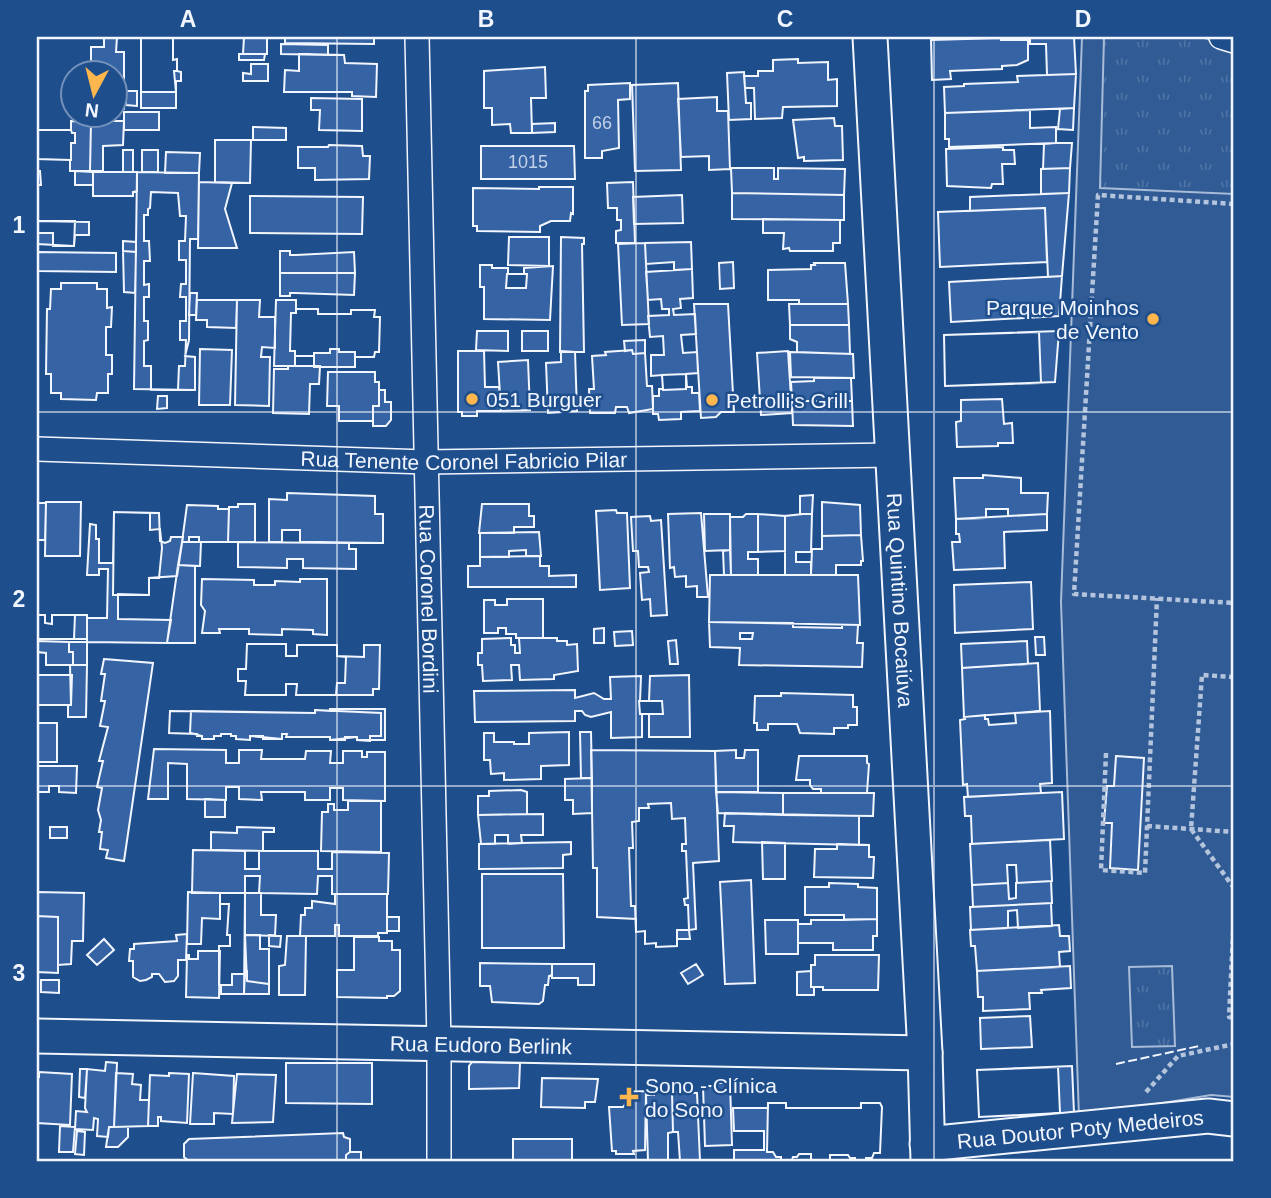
<svg xmlns="http://www.w3.org/2000/svg" width="1271" height="1198" font-family="Helvetica,sans-serif">
<style>
.green{fill:#305b95;stroke:#a8bbd7;stroke-width:2}
.park{fill:url(#park-tufts);stroke:#a8bbd7;stroke-width:2}
.building{fill:#3563a3;stroke:#f2f6ff;stroke-width:2;fill-rule:evenodd}
.lines{fill:none;stroke-linecap:round;stroke-linejoin:round}
.street-casing{stroke:#f2f6ff;stroke-width:26}
.secondary-casing{stroke:#f2f6ff;stroke-width:37}
.path{stroke:#b3c4dc;stroke-width:4.5;stroke-dasharray:5 3.5;stroke-linecap:butt}
.street{stroke:#1f4e8c;stroke-width:23}
.secondary{stroke:#1f4e8c;stroke-width:33}
.fence{stroke:#f2f6ff;stroke-width:2;stroke-dasharray:9 3.5;stroke-linecap:butt}
.grid{fill:none;stroke:#f2f6ff;stroke-width:2;stroke-opacity:0.55}
.poi-dot{fill:#ffb74d;stroke:#1f4e8c;stroke-width:2.5}
.labels{text-anchor:middle;dominant-baseline:central;stroke-width:5;stroke-linejoin:round;paint-order:stroke}
.number-label{font-size:18px;fill:#c3d1e8}
.poi-label{font-size:21px;fill:#f2f6ff;stroke:#1f4e8c;text-anchor:start}
.street-label{font-size:21px;fill:#f2f6ff;stroke:#1f4e8c}
.neatline{fill:none;stroke:#f2f6ff;stroke-width:2.5}
.grid-label{font-size:23px;text-anchor:middle;font-weight:bold;fill:#f2f6ff}
</style>
<defs>
<pattern id="park-tufts" width="24" height="20" patternUnits="userSpaceOnUse" patternTransform="scale(1.75)"><rect width="24" height="20" fill="#305b95"/><path d="M3 7l-1-3M5 7V3M7 7l1-3M15 17l-1-3M17 17v-4M19 17l1-3" fill="none" stroke="#4e73a5"/></pattern>
</defs>
<rect width="100%" height="100%" fill="#1f4e8c"/>
<path class="green" d="M1082,37H1234V1097L1211,1095L1079,1117L1061,602Z"/>
<path class="park" d="M1104,37H1201L1234,46V194L1100,188Z
M1172,966L1175,1046L1132,1047L1129,967Z"/>
<path class="building" d="M104,37H117L116,52H124V109H116V74H91V47H104Z
M141,37H176H173V60L177,59V71H174L176,92H141Z
M141,37H176H173V60L177,59V71L181,72V81H176V108H141Z
M244,37H267V54H243Z
M285,37H374V44L285,43Z
M1030,37H1074L1076,74L1047,75L1046,44H1030Z
M1001,38V40H1028V60L1017,65L1002,66V69L950,71L951,79L932,80L931,40Z
M281,44L328,45V55L281,54Z
M239,54H265L264,60H239Z
M299,54L344,55L345,63L377,64L376,97L352,96V92H284L285,70L299,71Z
M798,59V63L828,62V80L837,79V106L783,107L782,118L755,119L754,88H745L744,76H758V71H773V60Z
M251,64H268V81H243V73L251,74Z
M545,67L546,98H531L532,133H511L510,124L492,125V108H484V71Z
M744,72L746,103H751V119L729,120L727,73Z
M1076,74L1074,108L945,113L944,87L964,86V84L1018,82L1017,76Z
M630,83V99L618,100L619,148L602,151V158H585V91H588V85Z
M678,83L681,170L635,171L632,85Z
M126,91H137V106L126,105Z
M717,97V111H728L730,169L709,170V156L681,157L678,99Z
M311,98L362,99V131L319,130L320,110H311Z
M1074,108L1073,130L1058,129L1060,109Z
M1030,110V128L1056,127V143L949,147V139H945V113Z
M124,112H159V130H124Z
M104,116H109V121H124L123,145L103,146V171H90L91,121H104Z
M834,118L835,126H842L843,160L804,161V157L798,158L793,120Z
M71,121L91,122L90,171H70V160L37,159V130H71Z
M555,123V132L532,133V124Z
M253,127L286,128V140H253Z
M37,130H71L72,133H75V143H71V160L37,159Z
M215,140H251L250,183L215,182Z
M1056,143H1072L1070,168L1043,169L1044,144Z
M329,145L362,146L363,156H370L369,179L315,180V168H298V147H328Z
M481,146H574L575,179H481Z
M1003,147V150H1014L1015,164H1002L1003,184H992L991,188L947,186L946,149Z
M123,150H133V172H123Z
M142,150H158V172H142Z
M166,152L200,153L199,173H165Z
M731,168H774V179H778V168L845,169L844,195L732,193Z
M1070,168L1069,193L1041,194V169Z
M37,171H40L41,185H37Z
M75,171L93,172V185H75Z
M93,172H137V191L133,192V196H93Z
M137,172L199,173L198,239H190L189,340L185,356L195,357V390L134,389Z
M199,182L232,183L225,209L237,248H198Z
M633,182L635,243H616V231L621,230V220H617V208H608L607,183Z
M539,187H573V214L571,213L570,221H551L540,226V232L477,231V226H473V188L539,189Z
M151,192L178,193L180,216H186L185,241H179V260H186V284H181L180,297H186V321H180V340H186L185,366H179L178,390H151V366H144V341L148,340V321H144V297H149V284L144,285V261H150L149,241H144V215H148V209L150,208Z
M732,193L844,195V220L732,219Z
M1069,193L1062,276L1048,277L1045,208L970,211V197Z
M682,195L683,223L634,224L633,197Z
M250,196L363,197L362,234L250,233Z
M1045,208L1047,262L940,267L938,212Z
M763,219L840,220V243H833V251H790L789,248L783,249L784,233H763Z
M37,221H75L74,246H53V233H37Z
M37,221L89,222V235H75L74,246L37,244Z
M509,237H549V266L508,265Z
M561,237L584,238V244H582L584,352H560Z
M123,241L136,242V252L123,251Z
M691,242L692,269L674,270V262L646,264L645,243Z
M645,243L649,324L622,325L618,244Z
M123,251L136,252L135,293L124,292Z
M280,251H290V255H296L354,252L355,273H280Z
M37,252L116,253V272L37,271Z
M733,262L734,288L720,289L719,263Z
M814,263H845L848,304H799V300H768V270L811,269V265H815Z
M480,265H492V268H508V274H524V268L553,266L550,320L484,319V287H480Z
M692,269L693,298L680,299L681,308L673,309L674,315L695,314L696,334L681,335L683,353L697,352L698,373L686,374L687,387H692V393H699L700,411L681,412V419L659,420L658,414H653V396H659V389H663L662,375L651,376V355H664L663,336L650,337L648,316L669,315V309H662L661,299L648,300L646,272Z
M280,273H355L354,295L295,293H290V296H280Z
M507,274H527L526,288H506Z
M1062,276L1059,316L951,322L949,282Z
M61,283H97V289H107V308L112,307L111,327H106V355H112V374H108V393H97L96,400L61,399V393H51V374H46L47,309H50L51,289H61Z
M190,293H197L196,315H189Z
M197,300H237L236,328L207,327V320H196Z
M237,300H260L259,317H275V348L262,347L261,357H270L269,406L235,405Z
M276,300H296V309H318V314H351V310H375L374,317H380L379,352H375L374,357H355V367H314V356H295V366H274Z
M694,304H728L734,412H721L716,417L701,418Z
M789,304H848L849,325H790Z
M296,309H318V314H351V310H375L374,317H380L379,352H375L374,357H355V352H339V349H330V353H314V356H295V351H290L291,313H296Z
M790,325H849L850,354L797,352V342L790,339Z
M477,331H508V351L476,350Z
M522,331H548V351H522Z
M1059,331L1055,382L945,386L944,335Z
M1039,332L1041,383L945,386L944,335Z
M645,340V353L633,354L632,350L625,351L624,341Z
M200,349L232,350L230,405H199Z
M632,350L633,354L645,353L647,386H652L653,409L629,413L627,407H616L615,413H590L589,389H594L592,356L606,355L605,352Z
M458,351H484L485,387H499L501,411H477V416H462V412H458Z
M561,351L575,352L577,411L548,413L546,363L561,362Z
M788,351L792,413L761,415L757,353Z
M790,352L853,354L854,378L791,377Z
M528,360L530,410L501,411L498,362Z
M288,366H320L319,384H310L309,414L273,413L274,369H288Z
M328,372H375V382H379V406H373V421H339V406H327Z
M686,374V389L663,390L662,375Z
M814,378H851L852,401H792L791,382L814,381Z
M379,390H385V402H391V420L386,426H373V406H379Z
M158,396H167V408L157,409Z
M1002,399L1004,424L1012,423L1013,443H998V446L957,447L956,422L961,421V400Z
M792,401H852L853,426L793,425Z
M983,475L1021,478V493H1048L1047,514L1008,516V509H986V518L956,519L954,478H983Z
M287,493L375,496V514H383V543L300,542V530H282V542H269V499L287,500Z
M813,495L812,514H800V496Z
M46,502H81L80,556H45Z
M822,502L860,505L861,535L822,536Z
M37,503H46L45,540H37Z
M238,504H255V542H228L229,507H238Z
M482,504H529V516H534V527H514V533H479Z
M187,505L218,506V509H229L228,542H199V537H189V542H182Z
M616,510L617,513H627L630,588L600,590L596,511Z
M114,512L150,513V530L160,529L162,548L159,578H149V595H113Z
M114,512L159,513L160,541L165,543L170,541L171,537H183L177,576L149,578V595L118,594V619L171,620L167,643L87,642V618H107L108,569H99V575H87L90,524L96,525V539H99V563H113Z
M701,513L708,597H697V586L686,587V576L675,577L674,567L670,568L668,514Z
M704,514H730V550L705,551Z
M746,514H758V552H748V559H758V575H731L730,517H743Z
M758,514L785,516V551L758,552Z
M803,514H812L811,552H796V562H811V575H785V516Z
M1047,514V530L1004,532L1005,568L954,570L952,542H960L959,534H956V519Z
M650,516L651,521L661,520L667,615L651,616L650,599L642,600L640,573L649,572L648,567H639L638,551H633L631,517Z
M539,532L541,556H526V550L509,551V557H480V533Z
M861,535L863,561H861V565H836V575H811L812,549H822V536Z
M182,542H201L200,566L178,565Z
M238,542L349,543V549H356V569L303,568V559H287V568L238,567Z
M730,550L731,575H724L723,551Z
M540,556V566H549V576L576,575V587H468V566H480V557Z
M178,565L195,566V643H167Z
M710,575H858L860,625L709,622Z
M202,579L254,580V585H275V581L300,582V579H327V635L313,634V630L282,629V635L249,634V629H219L220,633H202L205,611L201,605Z
M1031,582L1033,629L955,633L954,585Z
M507,599H543V638H516V634H506V628H498V633H484V600H495V605H507Z
M37,615H45V623L52,624V615H75L74,639H37Z
M37,615H45V623L52,624V615H87V639H37Z
M709,622L793,623V627L842,628V625H858L857,643H863L862,667L739,665L740,648L710,647ZM740,633H753L752,639H740Z
M604,628V643H594V629Z
M632,631L633,645L615,646L614,632Z
M1035,637H1044L1045,655H1036Z
M511,638V645H515V653H520L519,638H557V641H567V645L577,644L578,671L554,675V679L520,680L519,665H511L512,680L483,681L482,665H478V653H482V639Z
M676,640L678,664H670L668,641Z
M37,641L69,642V652H73V665H46V653L37,652Z
M1027,641L1028,664L962,668L961,644Z
M69,642H87V665H73V652H69Z
M247,644H286V656H297V645H337V656L346,657L345,683H337L336,695H296L297,684H286V695H245L246,681H238V669H246Z
M247,644H286V656H297V645H337V656L364,657V645H380L379,689H373V695H296L297,684H286V695H245L246,681H238V669H246Z
M104,659L153,663L124,861L106,858L108,850L100,849L102,832H99L101,820L98,810L102,788L97,787L103,761H99L108,727L100,726L105,701H101L105,674H101Z
M1038,663L1040,711L964,717L962,668Z
M70,665H87L86,717H68V705H71Z
M37,675H72L71,705H37Z
M689,675L690,737H649V714H642V737L611,738V712L591,717L585,715L582,711H575V721L475,722L474,691L575,690V698L594,693L604,699H611L610,677L641,676L640,701H649L650,676Z
M781,693L853,695V707H857V725H848V728H834V734L800,733L797,724H768V730H757V723H754L755,696H781Z
M639,701H662L663,714H640Z
M330,709H385V740H357V737H345V740H330V737H286L287,734H282V739H263V736H250V740L236,739V736H231V734H221V736H214V739H202V736H197V734L169,733L170,711L315,713V710L330,711Z
M315,710L381,713V736H370V741L357,740V737L330,740V737H286L287,734H282V739L250,736V740L236,739V736H231V734H221V736H214V739H202V736L190,733L191,711L315,713Z
M315,710L381,713V736H370V741L357,740V737L330,740V737H286L287,734H282V739L250,736V740L236,739V736H231V734H221V736H214V739H202V736H197V734L169,733L170,711L315,713Z
M1050,711L1052,783L1040,784L1041,793L968,797L967,784L963,785L960,720L965,719L964,717L985,715V719H988L989,725L1016,723L1015,713Z
M37,723H57V762H37Z
M569,732V765L541,766V779L504,780V773L491,774L490,760H484V733H494V742H514V744H529V733Z
M580,732H591L592,778H581Z
M154,749L226,750V763H239V750H262L261,759H305L306,751H331L330,763H343V751H362V757H367V752H385V801L343,800V788H330V800H305V792H261L262,800L239,799V787H226V800L187,799V764L168,763V799H148Z
M591,750L715,751L719,861L693,863L696,929L689,930L690,939H677V946L656,947V943L645,944V931L636,932V919L597,917V868H593Z
M736,750V758H744L745,750H758V792H716L715,751Z
M799,756H867V763L869,764L867,793H821V789H813L810,785V780H796Z
M1116,756L1144,758L1138,870L1110,868L1112,823H1104L1107,786H1114Z
M37,766H77L76,793L59,792V786H49V792H37Z
M592,778V813L573,814V800H565V779Z
M521,790L527,792V814L478,815V796H489V791Z
M716,792L783,793V815L718,813Z
M1062,792L1064,839L972,844L971,816H965L964,797Z
M783,793H874L873,816L783,815Z
M205,799L225,800V817H205Z
M348,801H381V852L321,851L322,812H328V804H334V810H348Z
M671,803L672,819L685,818L686,844H682V851H686L688,898L684,899L685,905H688L689,930H677V946L656,947V943L645,944V931L636,932L635,906H631L629,848H633L632,822L639,821V808H649L648,804Z
M725,813L859,816V845L733,842L734,826H724Z
M543,814V835H521L522,843L508,844V835H495V844H481L478,815Z
M50,827H67V838H50Z
M237,827L274,828V832H263V851L211,850V832L237,833Z
M1050,840L1052,881L1017,883L1016,865H1007L1008,883L972,885L970,844Z
M571,842V854L563,855V868L479,869V844Z
M762,842L785,843V879H763Z
M837,844L869,845V857H874L873,878L814,877L815,849H837Z
M193,850L245,851V869H259V851H318V869H332V852L389,853L388,894H332V876H318L317,894L259,893L260,876H245V893H192Z
M482,874H563L564,948H482Z
M751,880L755,983L725,984L720,882Z
M1051,881L1052,903L973,907L972,885L1008,883L1009,899L1016,898V883Z
M829,883L858,884V887L877,888V919L844,920V915H805V887H829Z
M37,892L84,893L83,941H72L71,964L58,965V917L37,916Z
M188,892L220,893V919L202,918L201,944H187Z
M220,893H245L244,994H221V985H219V946H230V935H227L229,904H220Z
M220,893H245V974H232V985H219V946H230V935H227L229,904H220Z
M245,893H261V915H276L275,936L245,935Z
M335,894H387V933H378V936H339V925H335V936H300L301,915H305V908H312V901L335,904Z
M1051,903L1052,926L1018,928L1017,910L1008,911V928L971,930L970,907Z
M37,916L58,917V973L37,972Z
M387,917H399V931H387Z
M877,919V936H873V950H833V943H798V924H811V920Z
M765,920H798V954H766Z
M1059,925L1060,936H1069L1070,951L1059,952L1060,967L977,971L975,946H971L970,930Z
M187,934L186,960H178V976L174,981L165,982L159,974H152V977L146,980L140,981L133,977V961H129L130,949H134V944L177,941L176,935Z
M245,935H260V949H269V984L247,981Z
M269,935L281,936L280,947L269,946Z
M287,936H306L305,995H279V966L285,965Z
M354,937H379V941H392V950H400V991L394,996H387V998L337,997V970H354Z
M104,939L114,950L97,965L87,955Z
M198,951H220L219,998L186,997L187,955H189V959H198Z
M815,955H879L878,990H823V987H811V965H815Z
M480,963L552,964V975L549,976L548,985H545L543,1001L539,1004L492,1002L490,986H480Z
M552,964H594V985H578V978H552Z
M696,964L703,975L688,984L681,973Z
M1070,966L1071,988L1041,990L1042,993H1029L1030,1009L983,1011V997H978L977,971Z
M245,971H247V981L269,984V994H244Z
M811,971V987H814V995H797V972Z
M41,980H59V993L41,992Z
M1030,1016L1032,1047L981,1049L980,1018Z
M106,1062L117,1063L114,1127H109L108,1137L97,1136L98,1119L94,1118L93,1130L75,1129L76,1111L87,1112L85,1108L87,1069L105,1071Z
M472,1062L520,1063L519,1088L469,1089V1066Z
M286,1063H372V1104L286,1103Z
M1072,1066L1074,1113L979,1117L977,1070Z
M1058,1067L1060,1113L979,1117L977,1070Z
M80,1069H87L85,1098L79,1097Z
M39,1072L72,1074L70,1125L37,1123V1077H39Z
M116,1073L133,1074L132,1084L141,1085L140,1100H149L148,1126L114,1127Z
M169,1073L189,1074L187,1123L161,1121V1117H158V1126H148L150,1075L169,1076Z
M193,1073L234,1076L233,1114L214,1113V1124H190Z
M237,1074L276,1075L273,1122L232,1123Z
M542,1078L598,1079L595,1102H585V1108L541,1107Z
M716,1083H730L732,1145L705,1146L703,1086H715Z
M646,1091L645,1150L633,1151L634,1154H616V1151H612L609,1107H623L627,1102L626,1092Z
M654,1092H672L673,1132L668,1133V1161H648L646,1095H654Z
M672,1092L697,1093L700,1161H680L678,1132H673Z
M768,1103H786V1108H861V1103H880L882,1107L880,1153H874L872,1158H866V1161H855V1158H850L848,1155H830V1161L811,1160V1154H799L797,1157H793L792,1160H781V1157H776L773,1152H767Z
M768,1103H786V1108H861V1103H880L882,1107L880,1153H874L872,1158H866V1161H855V1158H850L848,1155H830V1161L811,1160V1154H799L797,1157H793L792,1160L734,1161V1150H764V1131H734L733,1108H768Z
M60,1126L75,1127L73,1152H59Z
M109,1127H128V1137L118,1147H106Z
M77,1131L85,1132L84,1155L75,1154Z
M343,1133L344,1137L350,1139V1152L346,1155V1161H189L184,1157V1144L189,1139Z
M513,1139H572V1161H513Z
M350,1152H361V1161H346V1155Z"/>
<g class="lines">
<defs>
<g id="street">
<path id="s1" d="M417,37L439,1043V1161"/>
<path d="M1221,37L1234,41"/>
<path id="s2" d="M37,449L426,462L892,455"/>
</g>
<g id="secondary">
<path id="s3" d="M870,37L925,1053L928,1161"/>
<path id="s4" d="M37,1036L925,1053"/>
<path id="s5" d="M927,1144L1208,1116L1234,1119"/>
</g>
</defs>
<use href="#street" class="street-casing"/>
<use href="#secondary" class="secondary-casing"/>
<path class="path" d="M1234,204L1098,195L1074,594L1234,603
M1234,677L1202,675L1191,829L1234,888
M1106,753L1101,870L1145,873L1157,598
M1147,826L1234,832
M1234,914L1229,1017L1234,1018
M1146,1092L1178,1056L1234,1044"/>
<use href="#street" class="street"/>
<use href="#secondary" class="secondary"/>
<path class="fence" d="M1116,1064L1199,1046"/>
</g>
<path class="grid" d="M337,37V1161M636,37V1161M934,37V1161M37,412H1234M37,786H1234"/>
<g class="poi-dot">
<circle cx="1153" cy="319" r="7"/>
<circle cx="472" cy="399" r="7"/>
<circle cx="712" cy="400" r="7"/>
<path d="M625.5 1086.5h7v7h7v7h-7v7h-7v-7h-7v-7h7z"/>
</g>
<g class="labels">
<g class="number-label">
<text x="602" y="123">66</text>
<text x="528" y="162">1015</text>
</g>
<g class="poi-label">
<text x="1139" y="307" text-anchor="end">Parque Moinhos<tspan x="1139" dy="24">de Vento</tspan></text>
<text x="486" y="399">051 Burguer</text>
<text x="726" y="400">Petrolli's Grill</text>
<text x="645" y="1085">Sono - Clínica<tspan x="645" dy="24">do Sono</tspan></text>
</g>
<g class="street-label">
<text stroke="none"><textPath href="#s2" startOffset="427">Rua Tenente Coronel Fabricio Pilar</textPath></text>
<text stroke="none"><textPath href="#s1" startOffset="562">Rua Coronel Bordini</textPath></text>
<text stroke="none"><textPath href="#s3" startOffset="564">Rua Quintino Bocaiúva</textPath></text>
<text stroke="none"><textPath href="#s4" startOffset="444">Rua Eudoro Berlink</textPath></text>
<text stroke="none"><textPath href="#s5" startOffset="154">Rua Doutor Poty Medeiros</textPath></text>
</g>
</g>
<rect width="1271" height="1198" fill="none" stroke="#1f4e8c" stroke-width="77"/>
<g transform="translate(94 94) rotate(187)"><circle r="33" fill="#1f4e8c" stroke="#7391ba" stroke-width="2"/>
<path d="M0-5L12 26L0 18L-12 26Z" fill="#ffb74d"/>
<text y="-10" font-size="19" font-weight="bold" text-anchor="middle" fill="#f2f6ff">N</text>
</g>
<rect x="38" y="38" width="1194" height="1122" class="neatline"/>
<g class="grid-label">
<text x="188" y="27">A</text>
<text x="486" y="27">B</text>
<text x="785" y="27">C</text>
<text x="1083" y="27">D</text>
<text x="19" y="233">1</text>
<text x="19" y="607">2</text>
<text x="19" y="981">3</text>
</g>
</svg>
